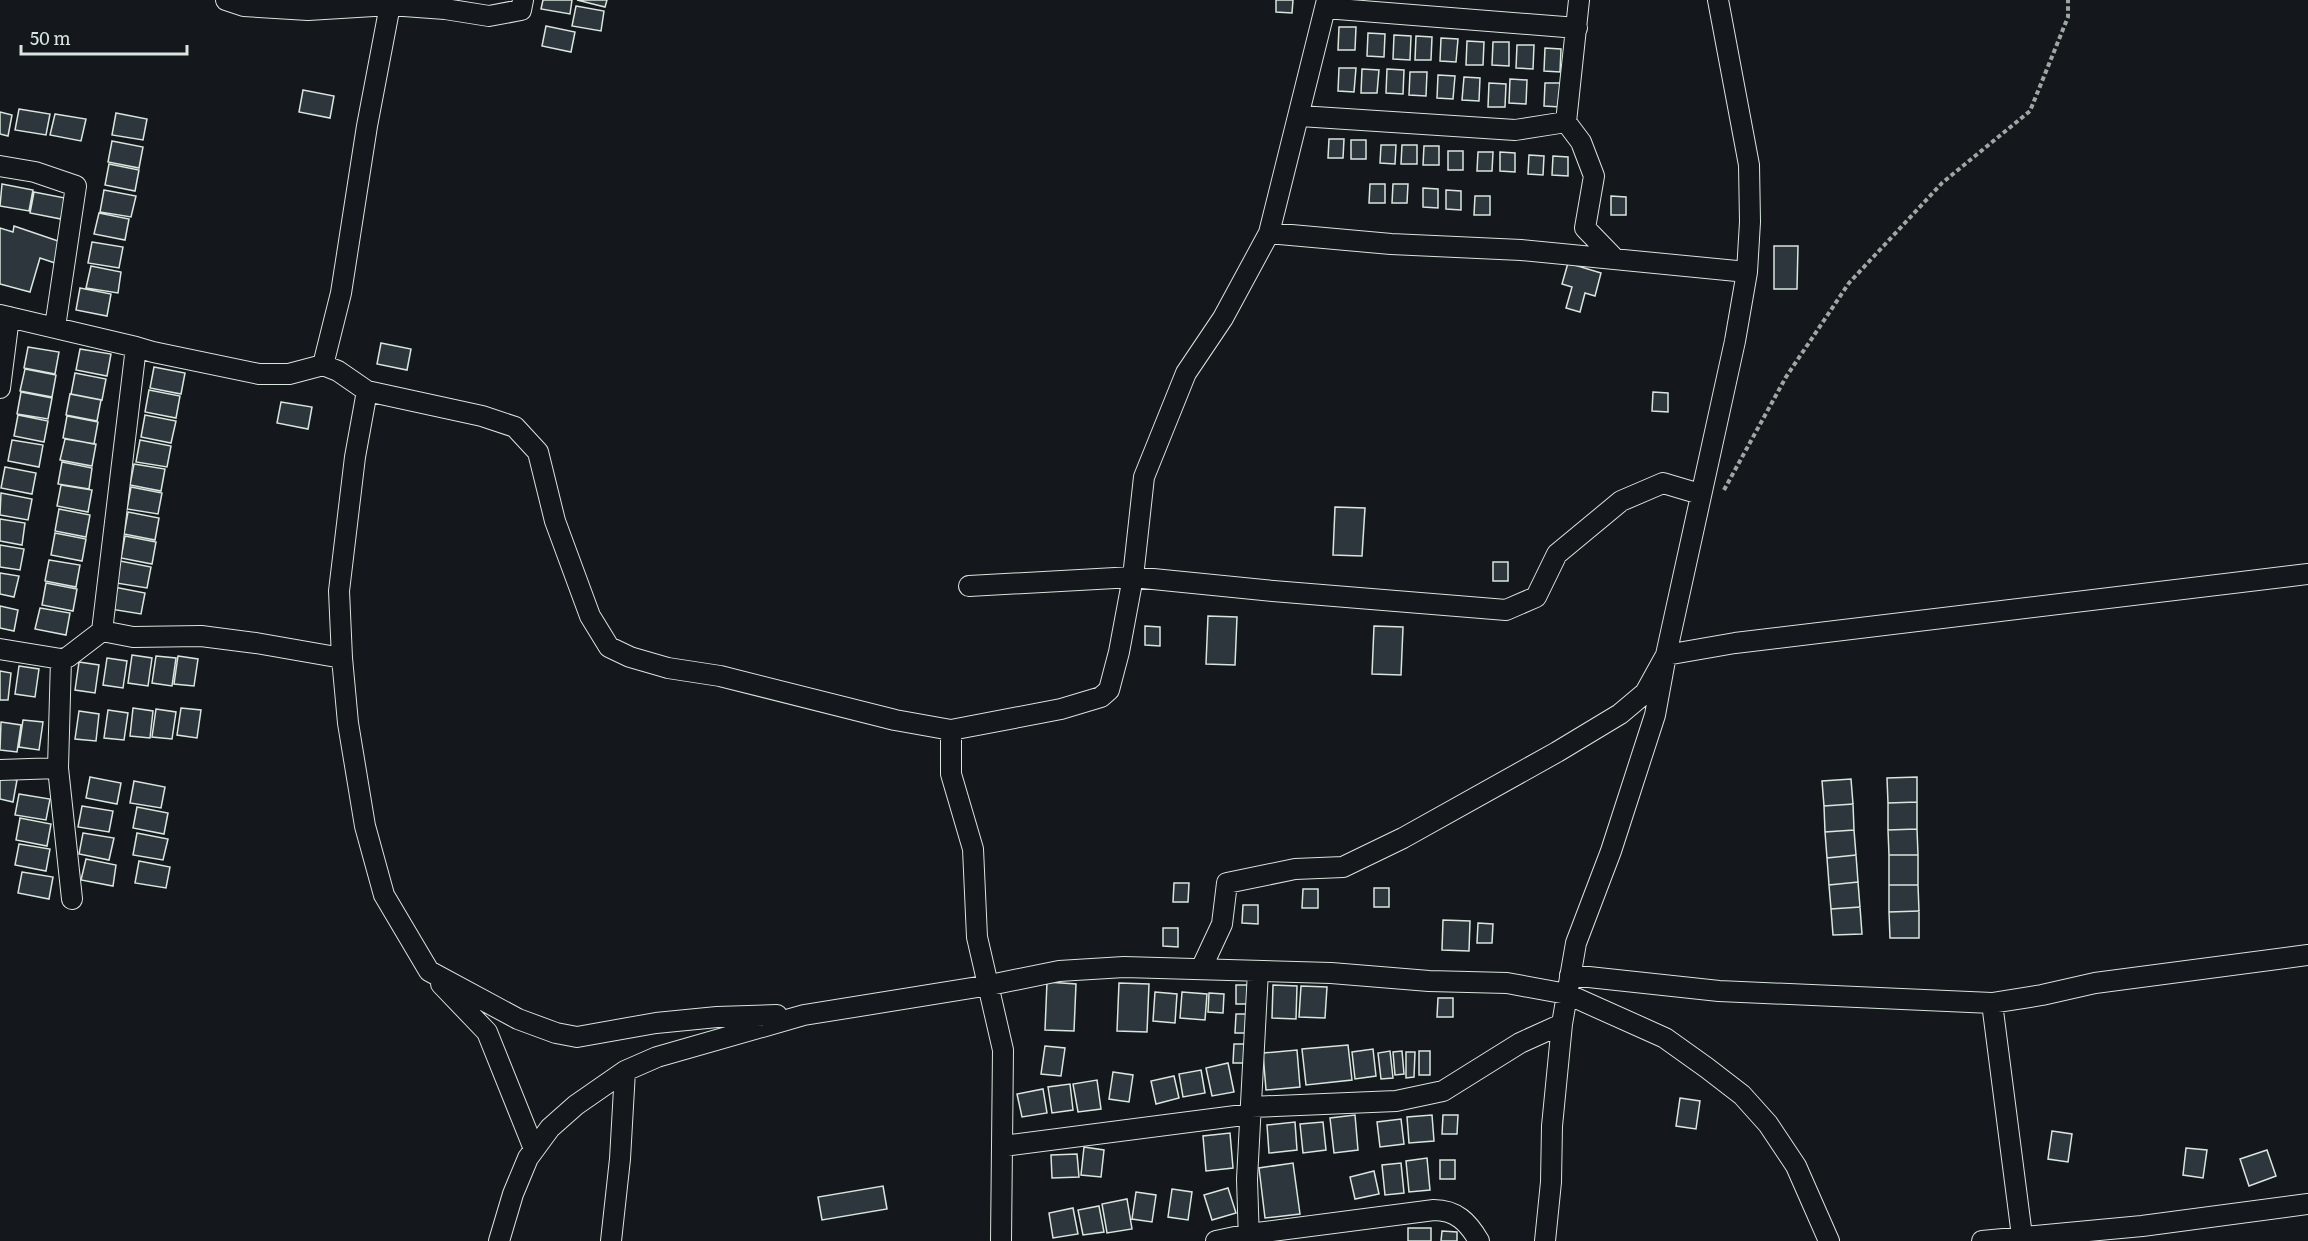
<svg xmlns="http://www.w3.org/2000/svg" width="2308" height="1241" font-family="Literata,serif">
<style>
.building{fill:#2c363c;stroke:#d8e6dc;stroke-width:1.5}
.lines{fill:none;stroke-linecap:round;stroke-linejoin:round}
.street-casing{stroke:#d8e6dc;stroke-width:22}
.path{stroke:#9da8a2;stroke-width:4;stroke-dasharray:4.5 3;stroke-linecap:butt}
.street{stroke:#14181c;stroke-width:20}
</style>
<rect width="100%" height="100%" fill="#14181c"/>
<path class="building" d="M543,0H572L570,14L541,9Z
M577,0H607L605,7Z
M1276,0H1293L1292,13L1276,12Z
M576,6L604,11L601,31L572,26Z
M546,26L575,32L571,52L542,46Z
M1339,27H1356L1355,50H1338Z
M1368,33L1385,34L1384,57L1367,56Z
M1394,35L1411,36L1410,60L1393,59Z
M1416,36L1432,37L1431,60H1415Z
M1441,38L1458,39L1456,62L1440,61Z
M1467,41L1484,42L1483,65H1466Z
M1493,42H1509V66L1492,65Z
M1517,45H1534L1533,69L1516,68Z
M1545,48L1561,49L1560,72L1544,71Z
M1339,68H1356L1354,92L1338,91Z
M1362,69L1379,70L1377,93H1361Z
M1387,69L1404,70L1403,94L1386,93Z
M1410,72H1427L1426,96L1409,95Z
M1438,75L1455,76L1453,99L1437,98Z
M1464,77L1480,78L1479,101L1462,100Z
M1510,79L1527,80L1526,104L1509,103Z
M1489,83L1506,84L1505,107H1488Z
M1545,83H1562L1560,107L1544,106Z
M303,90L334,96L330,118L299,112Z
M19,109L50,114L46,135L15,130Z
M0,112L12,115L8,136L0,134Z
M116,113L147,119L143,140L112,135Z
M55,114L86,119L81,141L50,135Z
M1329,139H1344L1343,158H1328Z
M1351,140H1366V159H1351Z
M112,141L143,147L139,168L108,162Z
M1381,145H1396L1395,164L1380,163Z
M1402,145H1417V164H1401Z
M1424,146H1439V165H1423Z
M1448,151H1463V170H1448Z
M1478,152H1493L1492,171H1477Z
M1500,152L1515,153V172L1500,171Z
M1529,155L1544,156L1543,175L1528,174Z
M1553,156L1568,157V176L1552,175Z
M109,164L139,170L135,191L105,185Z
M2,184L33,190L29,211L0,206Z
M1370,184H1385V203H1369Z
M1393,184H1408L1407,203H1392Z
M1423,188L1438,189V208L1423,207Z
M104,190L136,196L131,217L100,212Z
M1446,190L1461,191V210L1446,209Z
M34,192L65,198L61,219L30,213Z
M1475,196H1490V215H1474Z
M1611,196L1626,197V215H1611Z
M99,213L129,219L125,240L94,234Z
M14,226L61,242L55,263L40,258L30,292L0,284V228L13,232Z
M92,242L123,247L119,268L88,263Z
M1774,246H1798L1797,289H1774Z
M1568,263L1601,273L1595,296L1585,293L1580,312L1566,308L1572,287L1562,284Z
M91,266L121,272L118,293L86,288Z
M80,288L111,294L107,316L76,310Z
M381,343L411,349L407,370L377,364Z
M28,347L59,352L55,374L24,368Z
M80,349L111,354L107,376L76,370Z
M154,367L185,373L181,394L150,388Z
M25,369L56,375L52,397L20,391Z
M75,373L106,379L102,400L71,394Z
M149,390L180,396L176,418L145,412Z
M21,392L52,398L48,419L17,414Z
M1653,392L1668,393V412L1652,411Z
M70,394L101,400L97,421L66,415Z
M281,402L312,407L308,429L277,423Z
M18,415L48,421L44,442L14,436Z
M145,415L176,421L171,443L141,437Z
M67,416L98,422L94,444L63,438Z
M65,439L96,444L92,466L60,460Z
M12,440L43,445L39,467L8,461Z
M140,440L171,446L167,467L136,462Z
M62,462L92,468L89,489L58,484Z
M134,464L165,469L161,491L130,485Z
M5,467L36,473L32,494L1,488Z
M61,485L92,490L88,512L57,506Z
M131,487L162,493L158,514L127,509Z
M1,493L32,499L28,520L0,515Z
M1335,507L1365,508L1362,556L1333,555Z
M59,509L90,515L86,537L55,531Z
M128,512L159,518L155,540L124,534Z
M0,519L25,523L22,545L0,541Z
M55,533L86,539L82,561L51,555Z
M125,536L156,542L152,564L121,558Z
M0,545L24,549L20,570L0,567Z
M49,560L80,565L76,587L45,581Z
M120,561L151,567L147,588L116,583Z
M1493,562H1508V581H1493Z
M0,573L19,576L14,597L0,594Z
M46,583L77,589L73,611L42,605Z
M114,587L145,593L141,614L110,609Z
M0,606L18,610L14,631L0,628Z
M40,608L70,613L66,635L35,629Z
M1208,616L1237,617L1235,665L1206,664Z
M1145,626L1160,627V646L1145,645Z
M1374,626L1403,627L1401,675L1372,674Z
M132,655L152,658L148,686L128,683Z
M156,656L176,658L172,686L152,683Z
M178,656L198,659L194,686L174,684Z
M107,658L127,661L123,688L103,685Z
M79,662L99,665L95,693L75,690Z
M19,666L39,669L35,697L15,694Z
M0,671L11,673L8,700H0Z
M133,708L153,711L150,738L130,736Z
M181,708L201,710L197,738L177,735Z
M156,709L176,712L172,739L152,737Z
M108,710L128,713L124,740L104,738Z
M79,711L99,714L96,741L75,739Z
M23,720L43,722L39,750L19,747Z
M1,722L21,725L17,752L0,750Z
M0,777L17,780L13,802L0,799Z
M90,777L121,783L117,804L86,798Z
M1917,777V802L1888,803L1887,778Z
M1851,779L1853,804L1824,806L1822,781Z
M134,781L165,787L161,808L130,803Z
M19,794L50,799L46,820L15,815Z
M1917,802V829L1888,830V803Z
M1853,804L1854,830L1825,832L1824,806Z
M82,806L113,811L109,832L78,827Z
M137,807L168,813L164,834L133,828Z
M20,818L51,824L47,846L16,840Z
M1917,829L1918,855H1889L1888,830Z
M1854,830L1856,855L1827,858L1825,832Z
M83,833L114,838L109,860L79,854Z
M137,833L168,839L163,860L133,855Z
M19,844L50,849L46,871L15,865Z
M1856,855L1858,882L1829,885L1827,858Z
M1889,855H1918V885H1889Z
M86,859L116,865L113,886L81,880Z
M139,861L170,867L166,888L135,883Z
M22,872L53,877L49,899L18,893Z
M1858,882L1860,907L1831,909L1829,885Z
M1174,883H1189L1188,902H1173Z
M1889,885H1918L1919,911L1889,912Z
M1374,888H1389V907H1374Z
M1303,889H1318V908H1302Z
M1243,905H1258V924L1242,923Z
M1860,907L1862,934L1833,935L1831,909Z
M1919,911V938H1890L1889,912Z
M1443,920L1470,921L1469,951L1442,950Z
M1478,923L1493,924L1492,943H1477Z
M1163,928H1178V947L1163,946Z
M1047,982L1076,984L1074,1031L1045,1030Z
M1119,983L1149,984L1147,1032L1117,1031Z
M1236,985H1251L1250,1004H1236Z
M1273,985L1297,986L1296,1019L1272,1018Z
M1301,986L1327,987L1325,1018L1299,1017Z
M1155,992L1177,994L1175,1023L1153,1021Z
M1182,992L1207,994L1205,1020L1180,1018Z
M1209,993L1224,994L1223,1013L1208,1012Z
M1438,998H1453V1017H1437Z
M1236,1014H1251L1250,1033H1235Z
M1234,1044H1249L1248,1063H1233Z
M1348,1045L1352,1080L1306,1085L1302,1049Z
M1045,1046L1065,1048L1061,1076L1041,1074Z
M1373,1049L1376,1076L1355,1079L1352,1052Z
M1297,1050L1300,1087L1266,1090L1263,1053Z
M1390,1051L1393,1078L1381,1079L1378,1053Z
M1402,1051L1404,1074L1395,1075L1393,1052Z
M1419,1051H1430V1075H1419Z
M1406,1052H1415L1414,1077L1406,1078Z
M1228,1063L1234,1092L1212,1096L1206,1068Z
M1201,1070L1205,1093L1183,1097L1179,1074Z
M1113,1072L1133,1075L1129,1102L1109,1099Z
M1174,1076L1179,1098L1156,1104L1151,1081Z
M1097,1080L1101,1109L1078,1112L1073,1084Z
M1070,1084L1073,1110L1052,1113L1048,1087Z
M1043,1089L1047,1113L1022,1117L1017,1094Z
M1680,1098L1700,1101L1696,1129L1676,1126Z
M1355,1115L1358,1150L1334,1153L1330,1118Z
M1432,1115L1434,1141L1409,1143L1407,1117Z
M1443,1115H1458L1457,1134H1442Z
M1401,1119L1404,1144L1380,1147L1377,1122Z
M1295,1122L1297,1150L1269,1153L1267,1125Z
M1323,1122L1326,1150L1303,1153L1300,1124Z
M2052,1131L2072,1134L2068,1162L2048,1159Z
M1230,1133L1233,1168L1206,1171L1203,1136Z
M1084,1147L1104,1150L1101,1177L1081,1175Z
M2186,1148L2207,1150L2203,1178L2183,1175Z
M2267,1150L2276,1176L2249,1186L2240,1159Z
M1077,1154L1079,1177L1052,1178L1051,1155Z
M1427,1158L1430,1190L1409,1192L1406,1161Z
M1440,1160H1455V1179H1440Z
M1293,1163L1300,1214L1265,1218L1259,1168Z
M1401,1163L1404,1193L1385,1195L1382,1165Z
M1374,1171L1379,1194L1355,1199L1350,1177Z
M883,1186L887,1209L822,1220L818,1197Z
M1228,1188L1236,1213L1212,1220L1204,1195Z
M1172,1189L1192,1192L1188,1220L1168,1217Z
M1136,1192L1156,1195L1152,1222L1132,1219Z
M1127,1199L1132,1229L1107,1233L1102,1204Z
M1099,1206L1104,1232L1083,1235L1078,1210Z
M1073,1208L1078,1234L1053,1238L1049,1213Z
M1408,1228H1431V1241H1408Z
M1442,1231L1457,1232V1241H1441Z"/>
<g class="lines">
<defs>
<path id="street" d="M226,0L244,6L308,10L390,5L445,9L489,16L521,10L523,0
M1325,8L1577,28
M1300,116L1515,130L1566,122L1579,0
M1566,122L1581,142L1594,176L1585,228L1615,259
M0,166L35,172L76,186L55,327
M1269,233L1391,244L1521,250L1747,272
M0,315L136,347L153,352L259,374H289L323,365L341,293L367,126L391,0
M323,365L338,371L367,391L355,457L339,591L342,658L348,723L365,826L384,895L429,971L518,1019L556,1033L577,1037L656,1023L717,1017L777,1015
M0,388L9,317
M367,391L482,416L515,427L538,452L555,521L590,616L609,647L630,657L668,668L720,676L895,720L951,730
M969,586L1133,577L1273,591L1506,610L1536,597L1557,554L1621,501L1663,483L1700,494
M102,631L133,637L201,636L256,643L342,658
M0,649L61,659L68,657L102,631L136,347
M61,659L58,768L72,899
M0,770L58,768
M1201,969L1222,924L1227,883L1295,869L1343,867L1403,838L1557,752L1620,714L1645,693L1666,655L1735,643L2308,574
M1570,975L1719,991L1992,1003L2042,995L2095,983L2308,955
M441,984L487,1032L534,1149
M1992,1003L2022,1236
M1251,1107L1396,1101L1443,1091L1520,1043L1562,1024
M1003,1146L1251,1114
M499,1241L513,1194L528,1158L550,1128L576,1105L625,1071L657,1057L804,1015L990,985L1059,971L1124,967L1331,973L1429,981L1507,983L1567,994L1665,1038L1707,1068L1742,1095L1768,1124L1796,1166L1829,1241
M611,1241L620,1159L625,1071
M1001,1241L1003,1050L977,937L973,849L951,774V730L1061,709L1101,697L1109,690L1119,652L1133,577L1144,477L1186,373L1223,318L1269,233L1327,0
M1216,1241L1249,1234L1434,1210C1456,1210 1468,1222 1479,1241
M1249,1241L1247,1179L1258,971
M1545,1241L1551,1182L1552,1126L1562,1024L1576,943L1611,851L1655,715L1666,655L1735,341L1747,272L1750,222L1749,165L1718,0
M1982,1241L2142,1226L2308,1204"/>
</defs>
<use href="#street" class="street-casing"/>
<path class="path" d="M1724,490L1786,377L1849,283L1942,183L2030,111L2068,17V0"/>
<use href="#street" class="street"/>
</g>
<path d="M21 45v9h166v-9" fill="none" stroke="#d8e6dc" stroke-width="3"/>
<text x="30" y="45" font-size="18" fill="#d8e6dc" stroke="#14181c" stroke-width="4.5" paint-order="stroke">50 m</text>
</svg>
